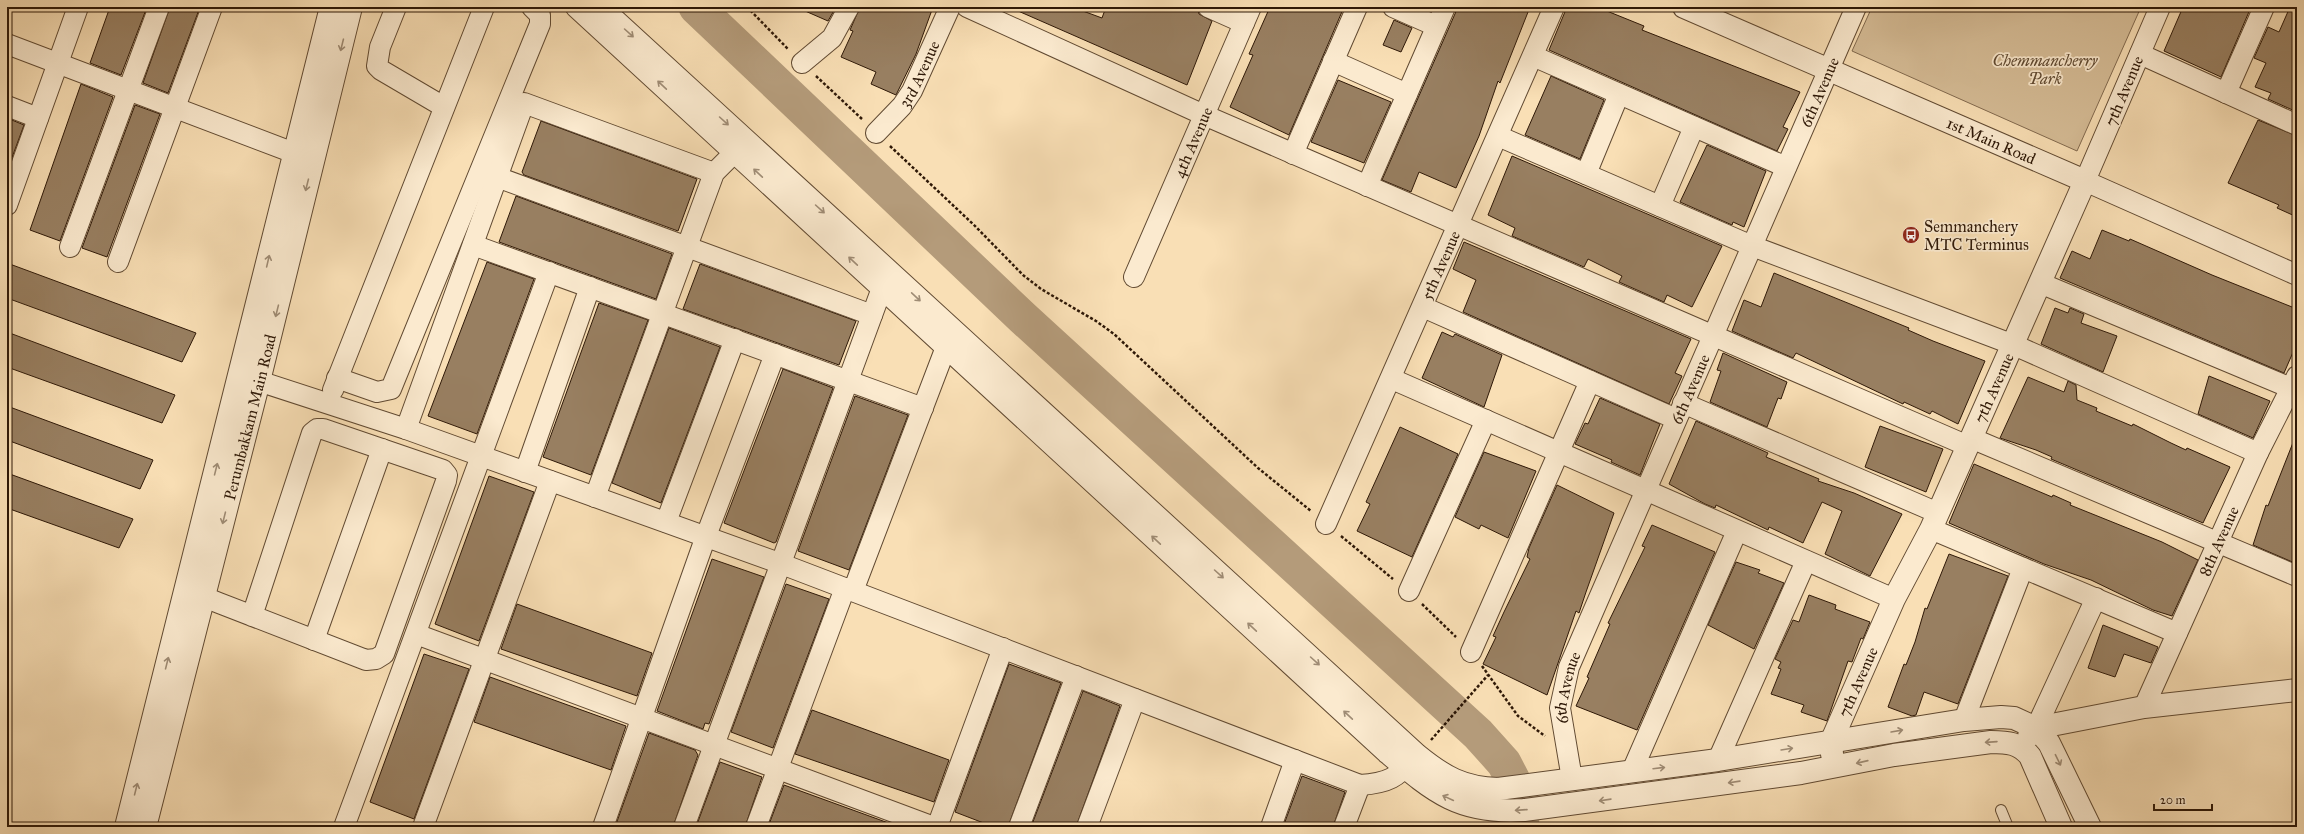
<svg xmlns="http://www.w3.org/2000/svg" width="2304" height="834" font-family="'IM FELL Great Primer',serif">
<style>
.green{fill:#d6bd97;stroke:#826a4f}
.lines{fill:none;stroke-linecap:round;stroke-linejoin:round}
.river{stroke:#b49b7a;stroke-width:35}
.building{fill:#987f61;stroke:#2e1807}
.service-casing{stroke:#614a32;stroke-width:12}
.minor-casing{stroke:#614a32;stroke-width:22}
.tertiary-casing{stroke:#614a32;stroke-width:24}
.path{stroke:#2e1807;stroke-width:2.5;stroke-dasharray:3 2;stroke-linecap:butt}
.service{stroke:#fbeacf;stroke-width:10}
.minor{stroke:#fbeacf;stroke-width:20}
.tertiary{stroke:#fbeacf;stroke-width:22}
.oneway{stroke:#9f8c75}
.labels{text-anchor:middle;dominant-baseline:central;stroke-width:3.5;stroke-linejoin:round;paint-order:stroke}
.park-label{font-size:16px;font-style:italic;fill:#604a32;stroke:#fbeacf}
.street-label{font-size:16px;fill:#2e1807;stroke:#fbeacf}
.poi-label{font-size:16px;fill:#2e1807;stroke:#fbeacf;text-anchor:start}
</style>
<rect width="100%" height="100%" fill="#f9dfb5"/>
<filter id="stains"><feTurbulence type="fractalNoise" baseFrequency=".005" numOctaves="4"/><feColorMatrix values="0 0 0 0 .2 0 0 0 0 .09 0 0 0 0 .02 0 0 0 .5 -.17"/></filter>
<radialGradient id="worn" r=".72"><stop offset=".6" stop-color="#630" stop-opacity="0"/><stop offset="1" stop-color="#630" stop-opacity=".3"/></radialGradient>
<path class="green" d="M1872,7H2141L2077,151L1852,51Z"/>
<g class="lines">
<path class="river" d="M696,7L1023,318L1478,734L1504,763L1520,794L1522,827"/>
</g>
<path class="building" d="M110,7H147L121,75L90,63Z
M170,7H200L168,93L143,83Z
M796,7H836L828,21Z
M860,7H933L916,54L896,95L871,84L876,72L841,57L853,31L850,30Z
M1009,7H1072L1102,18L1106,7H1197L1199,14L1212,21L1187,85Z
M1270,7H1344L1289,135L1230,107L1253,55L1249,54Z
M1458,7H1530L1500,83L1498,81L1479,136L1456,188L1419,172L1411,192L1382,180Z
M1567,7H1597L1644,26L1642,30L1800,92L1783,127L1788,129L1777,151L1549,50Z
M2183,7H2251L2221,77L2164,51Z
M2290,7H2297V112L2268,99L2271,93L2255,87L2266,63L2254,58L2268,27L2279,32Z
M1394,20L1412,28L1401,52L1383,45Z
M1551,76L1604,100L1580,159L1525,135Z
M1338,80L1391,102L1364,163L1311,142Z
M81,84L113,97L60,241L30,230Z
M135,105L160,114L107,257L82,248Z
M7,118L24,125L7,171Z
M2258,120L2297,136V217L2277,208L2279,205L2228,183Z
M541,121L697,179L678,231L524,175L522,172Z
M1707,145L1766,171L1744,227L1733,222L1732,225L1680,202Z
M1512,156L1722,246L1692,307L1667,295L1664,302L1619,282L1622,276L1588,259L1584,267L1512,236L1515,228L1488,215Z
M516,196L672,254L656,299L499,242Z
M2102,230L2129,241L2130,239L2212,275L2297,309V343L2284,373L2060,278L2072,251L2090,259Z
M1464,242L1691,339L1675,373L1682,376L1669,404L1463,312L1476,280L1453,269Z
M487,262L534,279L477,434L428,416Z
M7,263L196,333L182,362L7,298Z
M700,264L856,321L839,365L683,309Z
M1774,273L1909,328L1908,330L1933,341L1985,361L1958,424L1932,411L1930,414L1904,402L1903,404L1796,353L1793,358L1732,331L1744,300L1761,307Z
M599,303L648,320L591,475L543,457Z
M2055,308L2068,313L2070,308L2084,314L2081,323L2117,336L2103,372L2041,344Z
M669,328L720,347L661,503L612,483Z
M7,332L175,395L162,423L7,367Z
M1442,332L1453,337L1455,334L1502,355L1484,407L1422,378Z
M1723,353L1787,382L1781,399L1778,398L1767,427L1710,402L1721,371L1717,370Z
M783,369L833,388L776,542L774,543L724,523Z
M2209,376L2270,401L2253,438L2198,414Z
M2028,377L2064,392L2068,381L2076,385L2077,400L2097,408L2096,411L2132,426L2133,424L2171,443L2186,450L2187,448L2230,467L2203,523L2051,459L2052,457L2036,450L2000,438Z
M855,396L908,415L849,570L798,551Z
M1600,398L1660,424L1640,475L1611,462L1612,460L1575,444L1585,423L1588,424Z
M7,406L153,460L140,489L7,440Z
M1696,421L1757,448L1768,453L1766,457L1819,479L1818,481L1854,493L1902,514L1870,576L1825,554L1842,511L1822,502L1803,543L1769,527L1768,530L1716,505L1715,508L1705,504L1669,484Z
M1880,426L1943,449L1926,492L1865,467Z
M1400,427L1458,454L1412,557L1357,531L1370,504L1366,502Z
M2296,435H2297V564L2253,545L2266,505L2268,506Z
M1484,452L1536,471L1508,538L1481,525L1479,529L1455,517Z
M1974,464L2052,497L2053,495L2071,503L2070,505L2162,542L2198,560L2172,616L2153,610L2091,580L2044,564L1949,523Z
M7,473L133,519L119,548L7,508Z
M489,476L534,492L479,641L435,624Z
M1557,485L1614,513L1586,592L1579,613L1576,611L1547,695L1483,664L1496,637L1493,636L1504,612L1530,559L1527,557L1529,548Z
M1652,525L1715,552L1637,730L1576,706L1589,678L1587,677L1610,624L1608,623L1645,547L1642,546Z
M1949,554L2008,576L1958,704L1924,692L1916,715L1912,716L1888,707L1904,664L1906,665L1915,642L1925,608L1927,609Z
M712,559L764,577L709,724L705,723L703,729L657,711Z
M1736,562L1760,570L1758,573L1784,583L1754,649L1708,625Z
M786,584L829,599L773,748L731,732Z
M1809,595L1836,605L1835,609L1870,622L1863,639L1861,638L1852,662L1848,661L1827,721L1801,712L1804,705L1771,694L1781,669L1778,668L1781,662L1775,659L1793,620L1799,622Z
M517,604L652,653L637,696L501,649Z
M2103,625L2158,647L2151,663L2124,654L2115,677L2088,668Z
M424,654L469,669L414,819L370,802Z
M1009,664L1061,683L1008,827H994L955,812Z
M490,677L626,726L611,770L474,722Z
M1083,691L1120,706L1076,827H1031Z
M812,710L949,760L934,802L795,754Z
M649,733L695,750L698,755L673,827H615Z
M720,762L762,777L745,827H696Z
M1302,776L1345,792L1333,827H1283Z
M784,785L894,825V827H768Z"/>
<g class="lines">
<defs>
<path id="service" d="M2001,810L2008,827"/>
<g id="minor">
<path d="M396,7L380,47L377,66L381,70L444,107"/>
<path d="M967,7L1204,115L1968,446"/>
<path d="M1208,7L1244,23"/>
<path d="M1393,7L1436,26"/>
<path d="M2160,7L2085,181L2297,275"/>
<path d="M7,44L310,159"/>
<path d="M2140,54L2297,125"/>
<path d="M1533,56L1786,167"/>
<path d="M1333,61L1407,94"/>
<path d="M802,63L832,38L849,7"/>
<path d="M2226,93L2264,7"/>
<path d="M7,106L38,118"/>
<path id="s1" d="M876,133L902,106L912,91L950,7"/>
<path d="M1498,136L1752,246L2014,345L2258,453"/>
<path d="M1293,154L1357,7"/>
<path d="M1586,174L1619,94"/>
<path d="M497,177L872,315"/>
<path d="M1367,186L1445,7"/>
<path d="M7,205L78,7"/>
<path d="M1660,206L1694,127"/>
<path d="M473,245L923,408"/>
<path d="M70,247L159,7"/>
<path d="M118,262L212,7"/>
<path id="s2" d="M1134,277L1251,7"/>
<path d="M2040,283L2291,388"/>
<path d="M1423,307L1676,419"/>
<path d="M243,376L406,429L779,563L1360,785C1389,783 1396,778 1416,757"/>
<path d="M337,378L377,392L391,389L540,24V15L532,7"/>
<path d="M1392,379L1894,599"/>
<path d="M333,390L484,7"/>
<path d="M1683,403L1938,513"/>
<path d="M406,429L524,103L714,173"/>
<path d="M1971,438L2297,576"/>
<path d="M525,472L590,287"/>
<path d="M595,497L714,173L735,152"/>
<path d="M666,522L735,339"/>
<path id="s3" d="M1326,524L1554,7"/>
<path d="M1931,529L2177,633"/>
<path d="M853,591L946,347"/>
<path d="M1409,591L1486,420"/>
<path d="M204,597L219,603L366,660L376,659L384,654L446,481L447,475L443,470L323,429H317L312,433L252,616"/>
<path d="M416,634L934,827"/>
<path d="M314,640L382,449"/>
<path d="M1471,652L1590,381"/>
<path id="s4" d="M2144,707L2258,453L2297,376"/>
<path d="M1964,720L2023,568"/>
<path d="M2036,728L2096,598"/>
<path d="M1718,760L1806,561"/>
<path d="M1632,771L1737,531"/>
<path id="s5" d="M1572,779L1560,708L1569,667L1856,7"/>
<path d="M344,827L549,272"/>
<path d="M423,827L550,481"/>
<path d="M603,827L706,536L775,354"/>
<path d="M684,827L882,288"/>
<path d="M756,827L845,588"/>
<path d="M937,827L1003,648"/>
<path d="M1019,827L1076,676"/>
<path d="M1087,827L1135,699"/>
<path d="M1271,827L1295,760"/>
<path d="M1344,827L1360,785"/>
</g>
<g id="tertiary">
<path d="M577,7L1387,752C1434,792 1459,814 1524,810L1801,773L1894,755L1991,742C2008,742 2019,743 2030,756L2061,827"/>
<path d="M600,7L1417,755C1444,777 1463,788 1498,789L1718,760L1964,720L2001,717L2014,718L2036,728L2049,743L2090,827"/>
<path id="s6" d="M1684,7L2085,181L1931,529L1894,599L1831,742L1832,754"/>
<path d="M2029,736L2036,728L2144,707L2297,690"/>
<path d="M126,827L331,7"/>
<path id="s7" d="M145,827L259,381L351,7"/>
</g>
</defs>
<use href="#service" class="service-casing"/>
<use href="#minor" class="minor-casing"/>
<use href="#tertiary" class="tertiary-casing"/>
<path class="path" d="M747,7L788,49
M816,76L862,119
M890,146L974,225L1023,275L1041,289L1096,321L1114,334L1258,468L1311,511
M1341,536L1393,579
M1422,604L1456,637
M1482,666L1518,716L1545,736
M1431,740L1488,675"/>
<use href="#service" class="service"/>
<use href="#minor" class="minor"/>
<use href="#tertiary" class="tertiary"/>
</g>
<defs><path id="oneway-shaft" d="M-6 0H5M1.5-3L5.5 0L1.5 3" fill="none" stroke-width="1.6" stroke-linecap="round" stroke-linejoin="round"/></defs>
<g class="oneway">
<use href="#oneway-shaft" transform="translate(629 33) rotate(42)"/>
<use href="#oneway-shaft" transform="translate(342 45) rotate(104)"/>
<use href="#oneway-shaft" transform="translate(662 85) rotate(-137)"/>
<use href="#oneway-shaft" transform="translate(724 121) rotate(42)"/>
<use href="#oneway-shaft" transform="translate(758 173) rotate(-137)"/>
<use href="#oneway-shaft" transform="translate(307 185) rotate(104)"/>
<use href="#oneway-shaft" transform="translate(820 209) rotate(42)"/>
<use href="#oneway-shaft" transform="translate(268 261) rotate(-77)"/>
<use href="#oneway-shaft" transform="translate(853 261) rotate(-137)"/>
<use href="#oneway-shaft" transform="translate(916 297) rotate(43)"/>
<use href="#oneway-shaft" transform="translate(277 311) rotate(104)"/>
<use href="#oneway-shaft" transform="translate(216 469) rotate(-76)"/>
<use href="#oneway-shaft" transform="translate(224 518) rotate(104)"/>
<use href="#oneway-shaft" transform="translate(1156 540) rotate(-137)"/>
<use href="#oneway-shaft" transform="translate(1219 574) rotate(42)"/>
<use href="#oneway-shaft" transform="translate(1252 627) rotate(-137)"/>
<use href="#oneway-shaft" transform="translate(1315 661) rotate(42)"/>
<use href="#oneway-shaft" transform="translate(167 663) rotate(-76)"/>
<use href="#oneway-shaft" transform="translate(1348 715) rotate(-137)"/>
<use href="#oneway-shaft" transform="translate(1897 731) rotate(-10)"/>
<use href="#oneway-shaft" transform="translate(1991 742) rotate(176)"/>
<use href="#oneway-shaft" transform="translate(1787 749) rotate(-9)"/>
<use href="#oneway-shaft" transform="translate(2058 760) rotate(64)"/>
<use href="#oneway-shaft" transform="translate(1862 762) rotate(167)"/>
<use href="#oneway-shaft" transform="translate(1659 768) rotate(-7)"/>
<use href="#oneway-shaft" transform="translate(1734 782) rotate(172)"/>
<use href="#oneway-shaft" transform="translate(136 789) rotate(-76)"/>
<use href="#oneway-shaft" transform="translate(1448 798) rotate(-155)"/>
<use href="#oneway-shaft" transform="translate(1605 800) rotate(172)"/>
<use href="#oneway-shaft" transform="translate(1521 810) rotate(176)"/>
</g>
<defs>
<symbol id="bus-disc" viewBox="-11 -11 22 22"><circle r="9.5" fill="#8f2418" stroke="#fbeacf"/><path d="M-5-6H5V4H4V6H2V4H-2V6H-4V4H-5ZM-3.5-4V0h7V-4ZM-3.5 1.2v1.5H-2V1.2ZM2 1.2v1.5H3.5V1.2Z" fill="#fff"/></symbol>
</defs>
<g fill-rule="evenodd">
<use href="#bus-disc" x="1901" y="225" width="20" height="20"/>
</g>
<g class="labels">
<g class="park-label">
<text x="2045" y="60">Chemmancherry<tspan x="2045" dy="18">Park</tspan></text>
</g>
<g class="street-label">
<text stroke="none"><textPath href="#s1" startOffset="74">3rd Avenue</textPath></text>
<text transform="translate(2124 91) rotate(-67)">7th Avenue</text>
<text stroke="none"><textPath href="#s5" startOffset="741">6th Avenue</textPath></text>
<text stroke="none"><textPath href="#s6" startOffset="335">1st Main Road</textPath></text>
<text stroke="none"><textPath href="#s2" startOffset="147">4th Avenue</textPath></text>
<text stroke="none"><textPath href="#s3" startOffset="283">5th Avenue</textPath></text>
<text transform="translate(1994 388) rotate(-66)">7th Avenue</text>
<text stroke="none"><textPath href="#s5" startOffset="417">6th Avenue</textPath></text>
<text stroke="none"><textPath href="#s7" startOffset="423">Perumbakkam Main Road</textPath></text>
<text stroke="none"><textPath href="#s4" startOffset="182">8th Avenue</textPath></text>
<text transform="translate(1858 682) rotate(-66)">7th Avenue</text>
<text stroke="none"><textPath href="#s5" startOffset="93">6th Avenue</textPath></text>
</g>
<g class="poi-label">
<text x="1924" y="226">Semmanchery<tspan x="1924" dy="18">MTC Terminus</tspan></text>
</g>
</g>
<rect width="2304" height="834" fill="none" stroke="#f9dfb5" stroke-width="24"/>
<rect x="8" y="8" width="2288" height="818" fill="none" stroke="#2e1807" stroke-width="2"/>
<rect x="12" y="12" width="2280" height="810" fill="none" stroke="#2e1807"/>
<path d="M2154 804v6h58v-6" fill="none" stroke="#2e1807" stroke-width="2"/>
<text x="2160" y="804" font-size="12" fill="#2e1807" stroke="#fbeacf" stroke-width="3" paint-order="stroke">20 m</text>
<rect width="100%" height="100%" filter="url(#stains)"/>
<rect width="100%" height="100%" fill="url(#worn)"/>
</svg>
